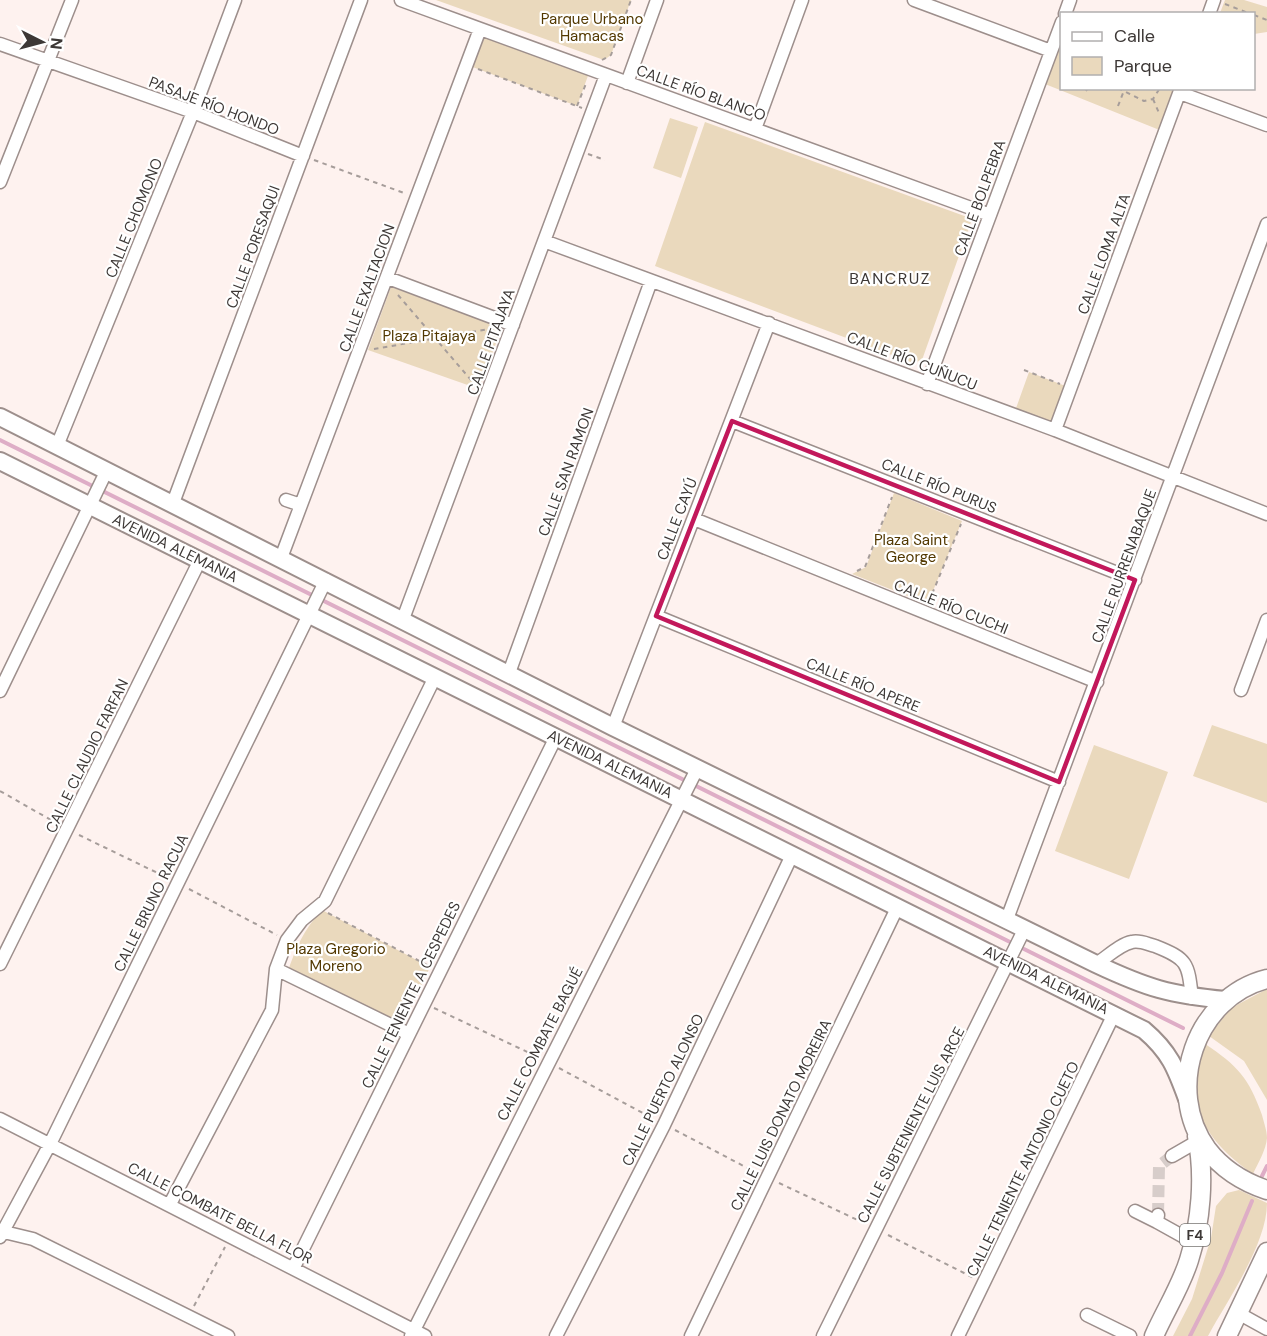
<svg xmlns="http://www.w3.org/2000/svg" width="1267" height="1336" font-family="'DM Sans',sans-serif">
<style>
.green{fill:#ead9bd}
.lines{fill:none;stroke-linecap:round;stroke-linejoin:round}
.stream{stroke:#deadc6;stroke-width:4}
.minor-tunnel{stroke:#d7cdca;stroke-width:12;stroke-dasharray:12 6;stroke-linecap:butt}
.minor-casing{stroke:#9d8f8c;stroke-width:15}
.major-casing{stroke:#9d8f8c;stroke-width:20}
.highway-casing{stroke:#9d8f8c;stroke-width:21}
.path{stroke:#a69d9a;stroke-width:2;stroke-dasharray:4.5 4.5;stroke-linecap:butt}
.minor{stroke:#fff;stroke-width:12}
.major{stroke:#fff;stroke-width:16}
.highway{stroke:#fff;stroke-width:18}
.marked{fill:none;stroke:#c2185b;stroke-width:4.5;stroke-linejoin:round}
.labels{text-anchor:middle;dominant-baseline:central;stroke-width:4.5;stroke-linejoin:round;paint-order:stroke}
.shield{fill:#fff;stroke:#777472;stroke-width:1.5}
.shield-label{font-size:14px;font-weight:bold;fill:#3d3836}
.park-label{font-size:15px;fill:#523800;stroke:#fff}
.street-label{font-size:15px;fill:#3d3836;stroke:#fff}
.neighbourhood-label{font-size:16px;letter-spacing:1.5px;fill:#3d3836;stroke:#fff}
</style>
<rect width="100%" height="100%" fill="#fef2ef"/>
<path class="green" d="M436,0H631L611,55L604,60Z
M1225,0H1244L1267,7V32L1254,34V14L1220,13Z
M482,33L589,73L577,106L470,66Z
M1061,39L1062,88L1178,89L1162,131L1045,84Z
M670,118L698,127L681,178L653,168Z
M705,122L970,218L971,222L922,360L913,363L655,266Z
M391,287L502,327L479,389L368,350Z
M1029,372L1068,387L1056,419L1047,423L1015,411Z
M894,493L962,521L930,598L933,606L852,574L866,567Z
M1212,725L1267,744V803L1193,776Z
M1094,745L1168,772L1129,879L1055,851Z
M322,910L430,967L401,1029L287,974C295,949 304,929 322,910Z
M1267,989V1100L1244,1061L1209,1036L1231,1008Z
M1205,1044C1237,1065 1249,1078 1262,1115C1264,1123 1267,1131 1267,1138C1266,1150 1258,1163 1253,1174C1203,1139 1183,1104 1205,1044Z
M1239,1190L1267,1203C1267,1244 1228,1299 1208,1336H1173L1192,1299L1211,1238L1216,1206L1227,1193Z"/>
<g class="lines">
<path class="stream" d="M0,440L1010,942
M1024,949L1183,1028
M1262,1176L1267,1166
M1190,1336L1222,1273L1252,1201"/>
<path class="minor-tunnel" d="M1158,1215L1159,1166L1172,1156"/>
<defs>
<path id="minor" d="M401,0L990,215
M914,0L1051,51
M1065,14L1070,0
M1209,14L1214,0
M0,44L193,112L303,156
M627,83L657,0
M1180,93L1267,125
M755,129L802,0
M0,182L72,0
M544,241L1055,430L1267,514
M388,278L513,325
M927,384L1062,22
M732,421L1135,580
M1055,430L1181,88
M57,446L193,112L235,0
M286,500L301,505
M173,503L361,0
M694,519L1097,682
M281,558L480,29
M656,616L1059,782
M403,619L606,75
M509,673L651,281
M1241,690L1267,620
M0,691L107,470
M613,727L769,323
M1007,919L1267,224
M0,964L200,560
M1096,964C1106,958 1120,944 1132,942C1140,940 1147,944 1155,946C1188,959 1188,963 1192,998
M276,969L409,1034
M0,1119L425,1336
M1172,1156L1198,1141
M170,1204L272,1010L276,969L287,940L302,920L325,901L435,677
M1135,1211L1157,1222
M1158,1215L1157,1222L1193,1242
M4,1232L33,1239L228,1336
M0,1237L50,1144L326,580
M294,1267L556,737
M1238,1313L1267,1329
M1087,1315L1130,1336
M411,1336L698,767
M556,1336L664,1125L792,855
M691,1336L898,906
M823,1336L1025,928
M958,1336L1114,1014"/>
<path id="major" d="M0,417L613,727L1096,964C1147,988 1170,995 1226,1000
M0,461L1144,1030C1170,1052 1176,1069 1187,1099"/>
<path id="highway" d="M1267,979C1195,997 1164,1090 1207,1149C1223,1170 1243,1182 1267,1190
M1154,1336C1165,1311 1181,1286 1189,1260C1201,1222 1205,1176 1197,1136
M1227,1336L1267,1252"/>
</defs>
<use href="#minor" class="minor-casing"/>
<use href="#major" class="major-casing"/>
<use href="#highway" class="highway-casing"/>
<path class="path" d="M1225,4L1251,14
M1254,15L1267,20
M602,60L611,55L631,0
M478,69L582,108
M1118,88L1144,101L1153,99L1160,88
M1086,91L1088,88
M1153,99L1159,113
M577,106L587,81
M1118,106L1125,88
M588,154L605,160
M314,160L404,193
M398,295L477,387
M374,349L489,329
M1024,370L1060,384
M857,571L865,567L892,497
M931,602L930,599L961,524
M0,791L58,824
M79,835L168,878
M189,889L277,935
M328,913L429,966
M434,1008L538,1057
M559,1068L654,1119
M675,1130L755,1172
M779,1183L866,1224
M888,1235L974,1278
M194,1306L225,1247"/>
<use href="#minor" class="minor"/>
<use href="#major" class="major"/>
<use href="#highway" class="highway"/>
</g>
<path class="marked" d="M732,421L1135,580L1059,782L656,616Z"/>
<g class="labels">
<rect class="shield" x="1180" y="1224" width="30" height="22" rx="4.5"/>
<g class="shield-label">
<text x="1195" y="1235">F4</text>
</g>
<g class="park-label">
<text x="592" y="19">Parque Urbano<tspan x="592" dy="17">Hamacas</tspan></text>
<text x="429" y="336">Plaza Pitajaya</text>
<text x="911" y="540">Plaza Saint<tspan x="911" dy="17">George</tspan></text>
<text x="336" y="949">Plaza Gregorio<tspan x="336" dy="17">Moreno</tspan></text>
</g>
<g class="street-label">
<text transform="translate(701 93) rotate(20)">CALLE RÍO BLANCO</text>
<text transform="translate(214 106) rotate(21)">PASAJE RÍO HONDO</text>
<text transform="translate(980 198) rotate(-70)">CALLE BOLPEBRA</text>
<text transform="translate(134 218) rotate(-68)">CALLE CHOMONO</text>
<text transform="translate(253 247) rotate(-70)">CALLE PORESAQUI</text>
<text transform="translate(1104 254) rotate(-70)">CALLE LOMA ALTA</text>
<text transform="translate(367 288) rotate(-70)">CALLE EXALTACION</text>
<text transform="translate(491 342) rotate(-70)">CALLE PITAJAYA</text>
<text transform="translate(912 361) rotate(21)">CALLE RÍO CUÑUCU</text>
<text transform="translate(566 472) rotate(-70)">CALLE SAN RAMON</text>
<text transform="translate(939 486) rotate(22)">CALLE RÍO PURUS</text>
<text transform="translate(677 519) rotate(-69)">CALLE CAYÚ</text>
<text transform="translate(175 548) rotate(26)">AVENIDA ALEMANIA</text>
<text transform="translate(1124 566) rotate(-70)">CALLE RURRENABAQUE</text>
<text transform="translate(951 607) rotate(22)">CALLE RÍO CUCHI</text>
<text transform="translate(863 685) rotate(22)">CALLE RÍO APERE</text>
<text transform="translate(87 756) rotate(-64)">CALLE CLAUDIO FARFAN</text>
<text transform="translate(610 764) rotate(26)">AVENIDA ALEMANIA</text>
<text transform="translate(151 903) rotate(-64)">CALLE BRUNO RACUA</text>
<text transform="translate(1046 980) rotate(26)">AVENIDA ALEMANIA</text>
<text transform="translate(411 995) rotate(-64)">CALLE TENIENTE A CESPEDES</text>
<text transform="translate(540 1044) rotate(-63)">CALLE COMBATE BAGUÉ</text>
<text transform="translate(663 1090) rotate(-64)">CALLE PUERTO ALONSO</text>
<text transform="translate(781 1115) rotate(-64)">CALLE LUIS DONATO MOREIRA</text>
<text transform="translate(911 1125) rotate(-63)">CALLE SUBTENIENTE LUIS ARCE</text>
<text transform="translate(1023 1169) rotate(-64)">CALLE TENIENTE ANTONIO CUETO</text>
<text transform="translate(220 1213) rotate(27)">CALLE COMBATE BELLA FLOR</text>
</g>
<g class="neighbourhood-label">
<text x="890" y="278">BANCRUZ</text>
</g>
</g>
<rect x="1060" y="12" width="195" height="78" fill="#ffffff" stroke="#b1afaf" stroke-width="1.5"/>
<rect x="1072" y="32" width="30" height="9" fill="#ffffff" stroke="#b1afaf" stroke-width="1.5"/>
<text x="1114" y="42" font-size="18" fill="#3d3836">Calle</text>
<rect x="1072" y="57" width="30" height="18" fill="#ead9bd" stroke="#b1afaf" stroke-width="1.5"/>
<text x="1114" y="72" font-size="18" fill="#3d3836">Parque</text>
<g transform="translate(42 42) rotate(96)" stroke="#ffffff" stroke-width="4.5" paint-order="stroke">
<path d="M0-4.5L10 22L0 15L-10 22Z" fill="#3d3836"/>
<text y="-9" font-size="16" font-weight="bold" text-anchor="middle" fill="#3d3836">N</text>
</g>
</svg>
